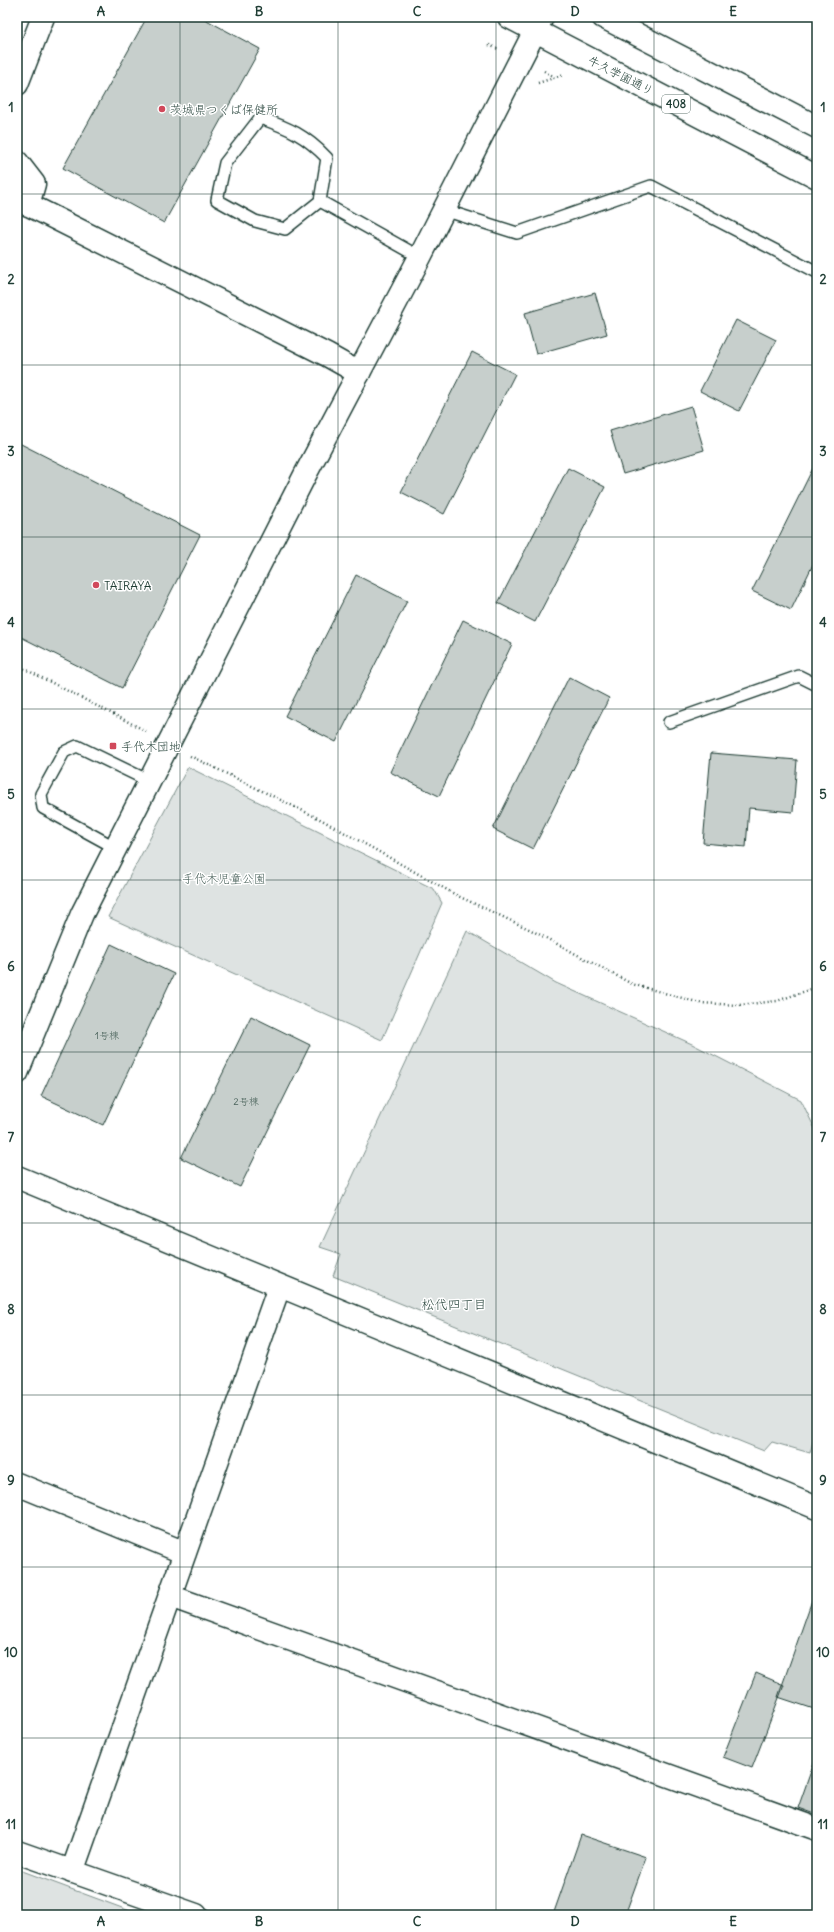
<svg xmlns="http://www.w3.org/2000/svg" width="834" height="1932" font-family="Delius,'Klee One',sans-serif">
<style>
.green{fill:#dee3e2;stroke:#7e908b}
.building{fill:#c7cfcc;stroke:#1f3d34}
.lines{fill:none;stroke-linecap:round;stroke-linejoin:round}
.lane-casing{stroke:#1f3d34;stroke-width:14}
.street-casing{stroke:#1f3d34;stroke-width:25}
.secondary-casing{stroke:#1f3d34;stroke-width:25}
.highway-casing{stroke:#1f3d34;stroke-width:25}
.path{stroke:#1f3d34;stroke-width:2.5;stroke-dasharray:1 3;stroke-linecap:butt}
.lane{stroke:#fff;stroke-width:11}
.street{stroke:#fff;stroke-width:22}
.secondary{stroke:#fff;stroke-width:22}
.highway{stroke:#fff;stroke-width:22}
.grid{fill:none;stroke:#1f3d34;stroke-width:1;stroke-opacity:0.55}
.poi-dot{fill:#d1495b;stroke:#fff;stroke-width:1.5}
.labels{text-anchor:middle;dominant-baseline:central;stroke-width:3;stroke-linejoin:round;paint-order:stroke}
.number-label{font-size:10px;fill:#49625a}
.shield{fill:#fff;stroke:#627771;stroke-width:1}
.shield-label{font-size:11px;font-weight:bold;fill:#1f3d34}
.street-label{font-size:12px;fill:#1f3d34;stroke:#fff}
.poi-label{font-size:12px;fill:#1f3d34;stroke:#fff;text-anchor:start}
.park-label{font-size:12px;fill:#455e57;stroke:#fff}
.neighbourhood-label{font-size:13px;fill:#1f3d34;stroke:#fff}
.neatline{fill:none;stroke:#1f3d34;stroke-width:1.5}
.grid-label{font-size:13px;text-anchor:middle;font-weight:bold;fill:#1f3d34}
</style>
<rect width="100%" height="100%" fill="#fff"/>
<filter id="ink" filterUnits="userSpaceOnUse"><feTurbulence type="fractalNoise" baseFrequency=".025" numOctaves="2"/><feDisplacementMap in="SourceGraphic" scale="8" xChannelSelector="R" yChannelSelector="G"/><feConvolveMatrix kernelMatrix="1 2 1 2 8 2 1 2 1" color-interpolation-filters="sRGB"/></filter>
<g filter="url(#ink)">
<path class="green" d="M188,767L434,889L442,903L382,1040L108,917Z
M467,931L556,983L692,1044L801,1100L817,1133V1426L810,1453L772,1442L764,1451L333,1276L341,1254L320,1247Z
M17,1869L141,1915H17Z"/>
<path class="building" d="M147,17H201L260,49L164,223L63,168Z
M595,293L607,334L536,354L525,313Z
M736,320L776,340L739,411L700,391Z
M472,352L515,374L444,514L401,492Z
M691,406L704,450L623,474L610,431Z
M17,442L200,535L122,688L17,635Z
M817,460V556L791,610L752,591Z
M568,468L605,487L535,622L498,603Z
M356,575L407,601L336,742L285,716Z
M463,620L512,644L439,796L390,772Z
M569,677L609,698L533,849L493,829Z
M711,753L797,760L793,812L749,808L746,847L703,843Z
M111,944L174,974L103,1125L41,1096Z
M251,1016L310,1045L240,1187L181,1158Z
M817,1586V1710L778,1697Z
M756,1673L784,1685L752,1768L723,1757Z
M817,1754V1815L798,1808Z
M581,1835L646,1857L625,1915H553Z"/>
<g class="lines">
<defs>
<path id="lane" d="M320,201L327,158C305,135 289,128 260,118L225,163L217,200L255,221L285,229L320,201L420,257
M444,210L517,233L651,186L817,272
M669,722L799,676L817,685
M116,848L43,808L41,794L64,752L77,746L149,781"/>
<path id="street" d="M17,84L43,17
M17,162L34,184L28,205
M17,199L327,355L359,373
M17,1177C283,1289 551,1396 817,1508
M17,1484L185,1553
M170,1596L817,1829
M17,1852L196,1915
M72,1872L279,1287"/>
<path id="secondary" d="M17,1073L82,914L305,475L420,257L542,17"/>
<path id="highway" d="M509,17L817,177
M603,17L817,127"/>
</defs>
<use href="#lane" class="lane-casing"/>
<use href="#street" class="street-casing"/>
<use href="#secondary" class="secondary-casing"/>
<use href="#highway" class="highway-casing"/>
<path class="path" d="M489,45L498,49
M544,71L555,77
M538,83L563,75
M17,665L146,731
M190,756L322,820L458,896L531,930L632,984L700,1003L739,1005L777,1001L817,987"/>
<use href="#lane" class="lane"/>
<use href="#street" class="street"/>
<use href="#secondary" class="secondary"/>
<use href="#highway" class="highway"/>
</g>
</g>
<path class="grid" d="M180,17V1915M338,17V1915M496,17V1915M654,17V1915M17,194H817M17,365H817M17,537H817M17,709H817M17,880H817M17,1052H817M17,1223H817M17,1395H817M17,1567H817M17,1738H817"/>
<g class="poi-dot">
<circle cx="162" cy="109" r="4"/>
<circle cx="96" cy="585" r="4"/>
<rect x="109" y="742" width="8" height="8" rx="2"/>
</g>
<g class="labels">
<g class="number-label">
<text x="107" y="1035">1号棟</text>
<text x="246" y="1101">2号棟</text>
</g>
<rect class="shield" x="662" y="95" width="28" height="18" rx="3"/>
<g class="shield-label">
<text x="676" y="104">408</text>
</g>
<g class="street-label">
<text transform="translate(621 75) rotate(27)">牛久学園通り</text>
</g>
<g class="poi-label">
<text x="170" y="109">茨城県つくば保健所</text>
<text x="104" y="585">TAIRAYA</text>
<text x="121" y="746">手代木団地</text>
</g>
<g class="park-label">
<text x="224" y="878">手代木児童公園</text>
</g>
<g class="neighbourhood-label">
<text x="454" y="1304">松代四丁目</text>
</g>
</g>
<rect width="834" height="1932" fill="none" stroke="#fff" stroke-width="44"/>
<rect x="22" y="22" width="790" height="1888" class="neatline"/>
<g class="grid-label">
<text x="101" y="16">A</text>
<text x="259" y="16">B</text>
<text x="417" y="16">C</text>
<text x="575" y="16">D</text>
<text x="733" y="16">E</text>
<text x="11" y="112">1</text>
<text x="823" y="112">1</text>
<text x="11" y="284">2</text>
<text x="823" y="284">2</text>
<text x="11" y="456">3</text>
<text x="823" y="456">3</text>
<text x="11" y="627">4</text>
<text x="823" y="627">4</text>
<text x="11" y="799">5</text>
<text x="823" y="799">5</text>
<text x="11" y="971">6</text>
<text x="823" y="971">6</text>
<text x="11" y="1142">7</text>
<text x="823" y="1142">7</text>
<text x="11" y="1314">8</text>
<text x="823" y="1314">8</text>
<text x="11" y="1485">9</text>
<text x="823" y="1485">9</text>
<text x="11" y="1657">10</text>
<text x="823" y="1657">10</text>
<text x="11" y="1829">11</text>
<text x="823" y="1829">11</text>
<text x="101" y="1926">A</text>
<text x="259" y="1926">B</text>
<text x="417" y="1926">C</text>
<text x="575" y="1926">D</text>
<text x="733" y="1926">E</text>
</g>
</svg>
